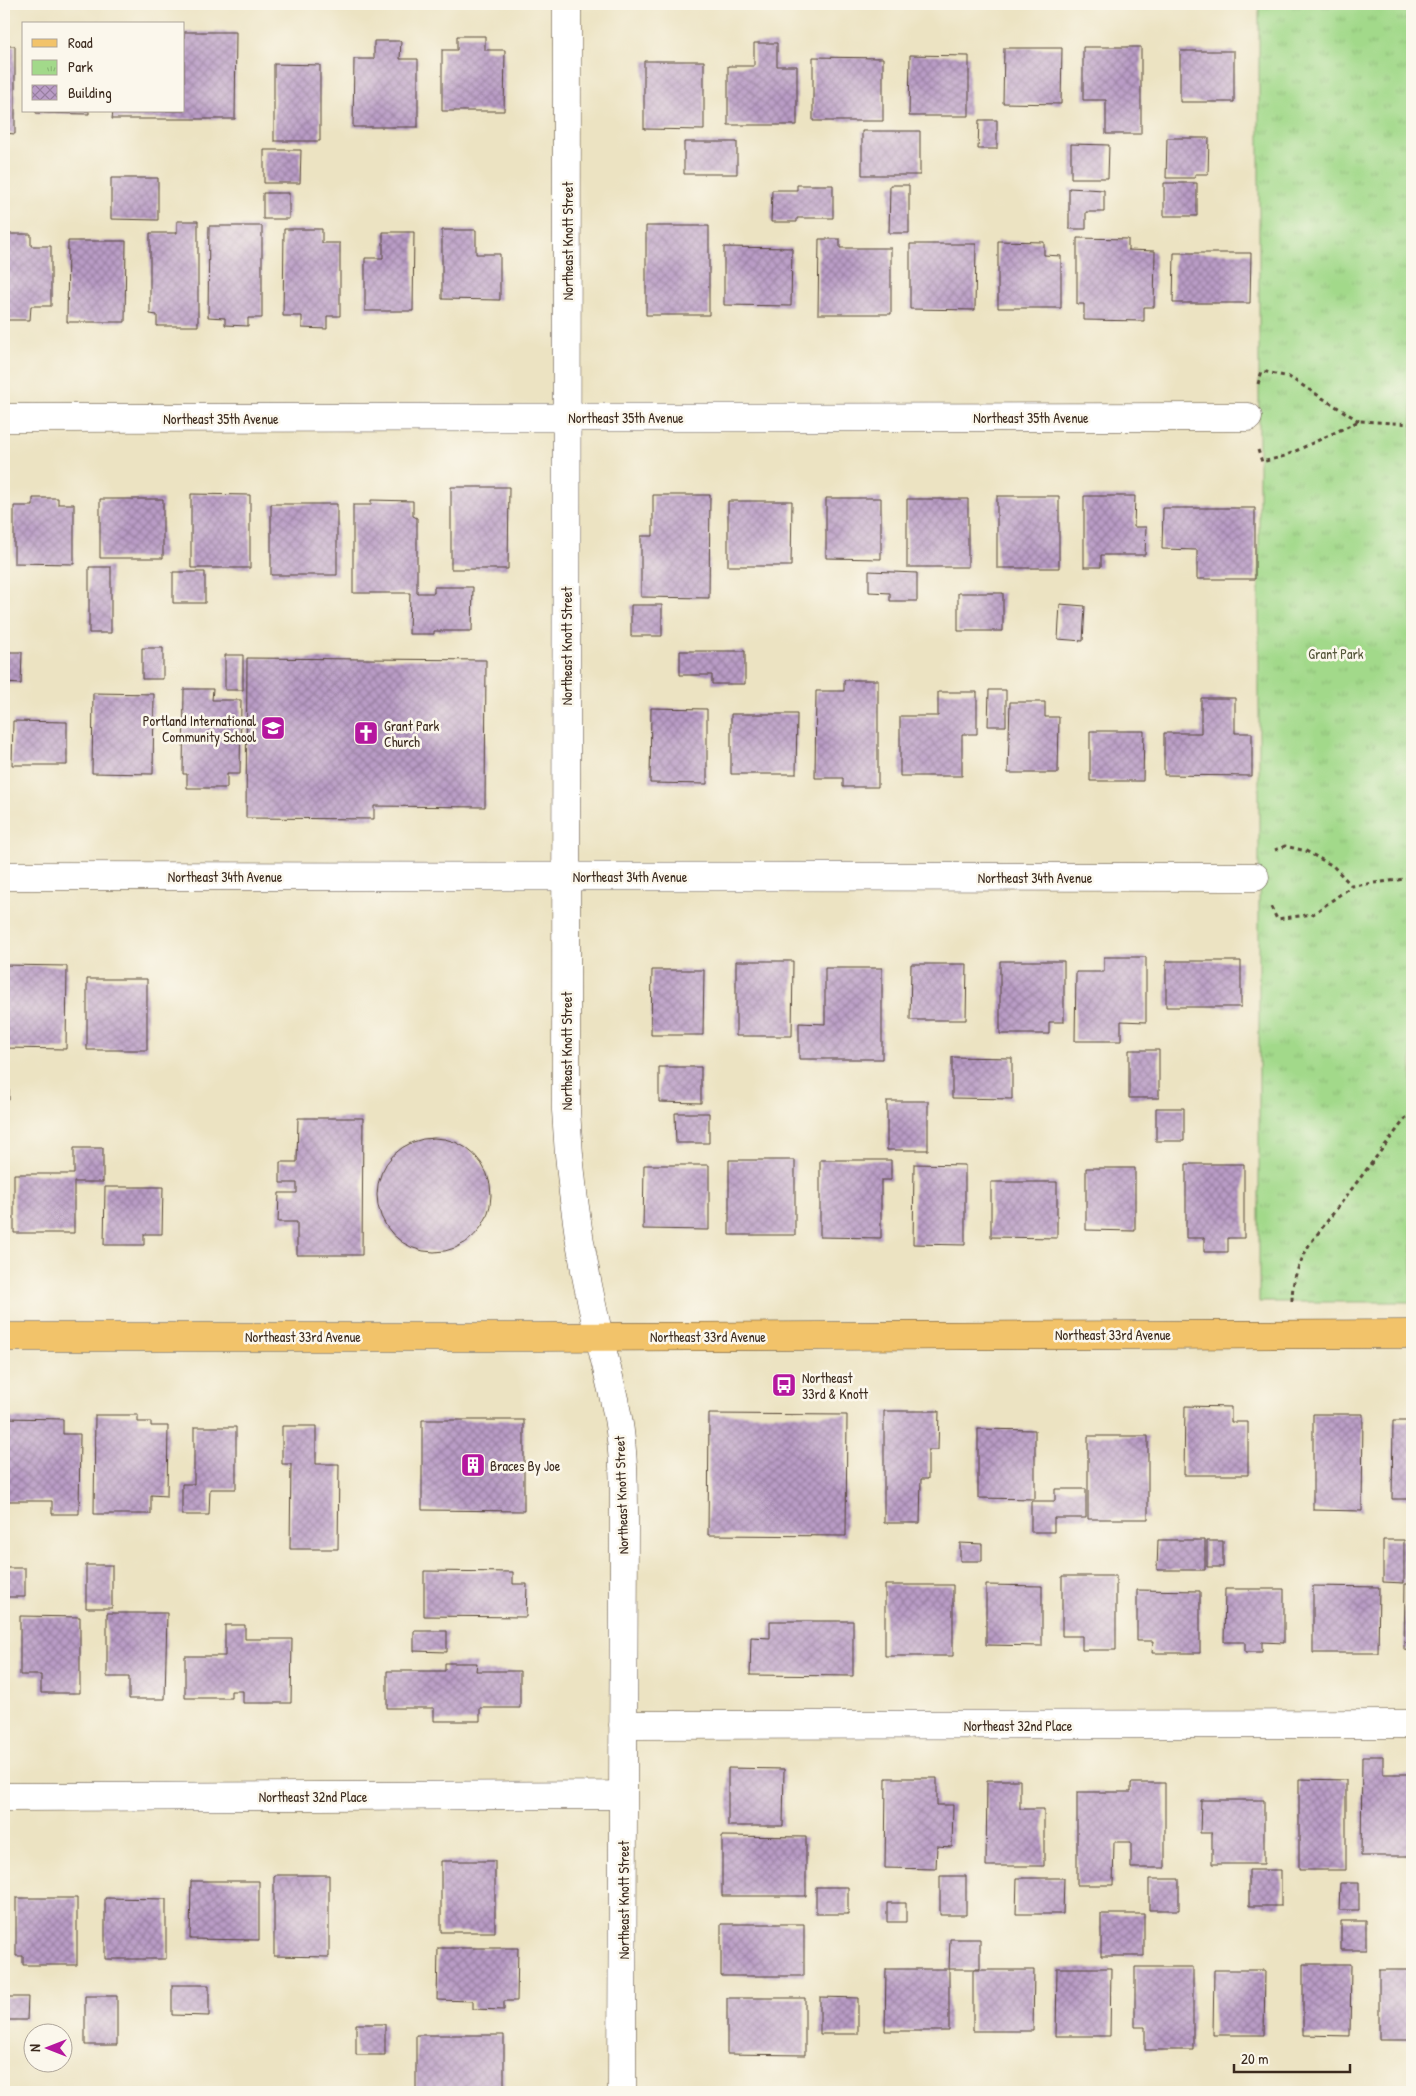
<svg xmlns="http://www.w3.org/2000/svg" width="1416" height="2096" font-family="'Patrick Hand',sans-serif">
<style>
.park{fill:url(#park-tufts);stroke:#6e8254}
.building{fill:url(#building-cross-hatch)}
.lines{fill:none;stroke-linecap:round;stroke-linejoin:round}
.minor-casing{stroke:#564637;stroke-width:29}
.major-casing{stroke:#564637;stroke-width:29}
.path{stroke:#564637;stroke-width:3;stroke-dasharray:4 4;stroke-linecap:butt}
.minor{stroke:#fff;stroke-width:28}
.major{stroke:#f2c36a;stroke-width:28}
.labels{text-anchor:middle;dominant-baseline:central;stroke-width:5;stroke-linejoin:round;paint-order:stroke}
.street-label{font-size:14px;fill:#3b2a1e;stroke:#fbf7ec}
.park-label{font-size:14px;fill:#555639;stroke:#fbf7ec}
.poi-label{font-size:14px;fill:#3b2a1e;stroke:#fbf7ec;text-anchor:start}
</style>
<defs>
<pattern id="park-tufts" width="24" height="20" patternUnits="userSpaceOnUse" patternTransform="scale(1.25)"><rect width="24" height="20" fill="#a2d98a"/><path d="M3 7l-1-3M5 7V3M7 7l1-3M15 17l-1-3M17 17v-4M19 17l1-3" fill="none" stroke="#8cba77"/></pattern>
<pattern id="building-cross-hatch" width="8" height="8" patternUnits="userSpaceOnUse" patternTransform="scale(1.25)"><rect width="8" height="8" fill="#b99cc6"/><path d="M0 0l8 8M0 8l8-8" fill="none" stroke="#987fa0"/></pattern>
</defs>
<rect width="100%" height="100%" fill="#fbf7ec"/>
<filter id="ink" filterUnits="userSpaceOnUse"><feTurbulence type="fractalNoise" baseFrequency=".02" numOctaves="2"/><feDisplacementMap in="SourceGraphic" scale="10" xChannelSelector="R" yChannelSelector="G"/><feConvolveMatrix kernelMatrix="1 2 1 2 8 2 1 2 1" color-interpolation-filters="sRGB"/></filter>
<filter id="wash" filterUnits="userSpaceOnUse"><feTurbulence type="fractalNoise" baseFrequency=".0096" numOctaves="4" result="noise"/><feDisplacementMap in="SourceGraphic" scale="20" xChannelSelector="R" yChannelSelector="G"/><feGaussianBlur stdDeviation="1.12" result="paint"/><feColorMatrix in="noise" values="0 0 0 0 0 0 0 0 0 0 0 0 0 0 0 0 0 1.4 0 .05"/><feComposite in="paint" operator="in"/></filter>
<g filter="url(#wash)">
<rect width="100%" height="100%" fill="#ece3c2"/>
<path class="park" d="M1259,4H1412V1302H1259Z"/>
<g id="blocks">
<path class="building" d="M184,32H236L235,119H112L113,111H184Z
M457,36H485V50H505L504,111H442V50H457Z
M374,41H401L400,59H418V127H353L354,59H374Z
M754,43H777V66H797V125H728V66H754Z
M4,46H15V134L4,133Z
M1083,47H1141V134H1106V100H1083Z
M1004,48H1062L1061,104L1003,103Z
M1180,51H1234V102H1180Z
M910,55L969,56V116H909Z
M813,57L883,58V121H813Z
M644,61H704V130L644,129Z
M274,64L320,65V141H274Z
M36,111H89V114L36,113Z
M979,120H997V149H978Z
M862,131H920V175H862Z
M1167,138H1209L1208,174H1195V178H1166Z
M684,142H737V174H684Z
M1071,144L1109,145L1108,178H1071Z
M264,150H301L300,183H264Z
M111,178H158V220L111,219Z
M4,183H9V219H4Z
M1164,183H1197V216H1164Z
M797,185H833V218H797V222H771L772,190H797Z
M890,185H909V233H889Z
M1069,188L1104,190V212H1086V229H1069Z
M263,193H289V219H263Z
M177,221H198V326H157V315L150,314V233H177Z
M209,226H262V318H248V326L225,325V318L208,317Z
M646,226H709V315H646Z
M284,229H322V243H340V316H327V329L302,328V316H283Z
M442,230H476V254H500V300L442,299Z
M383,232H414L413,311H365V258H383Z
M4,234H31V246H51V306H31L30,320H4Z
M1077,238L1128,239V250L1155,251L1154,307H1144V321L1084,320V304H1077Z
M819,239H840V248H891V314H818Z
M68,241H126L125,322H67Z
M998,241L1044,242V255L1061,256V308H998Z
M910,244H976L975,310L910,309Z
M724,247L792,248L791,306L724,305Z
M1174,253H1251L1250,303H1173Z
M451,487H509L508,569H451Z
M191,494L250,495V568H191Z
M653,495H710L709,598L641,597V536H653Z
M997,496H1059V568H997Z
M1084,496H1135L1134,527H1146L1145,555H1101V567H1084Z
M33,498H58V504H74V564L14,563V506H33Z
M826,498H881V559L826,558Z
M100,499H163V558H100Z
M907,499H968V567H907Z
M371,500L413,501V516L417,518V593H434V587H473L472,631H434V634H409L410,593H353V505H371Z
M728,501H792L791,566H728Z
M271,504H337V575H271Z
M1163,508H1255V579H1197V550L1162,549Z
M89,567H111V633H89Z
M869,571L917,573V601H890V593L869,592Z
M173,572H205V603H173Z
M958,593H1003V631H958Z
M1060,604L1085,606L1083,641L1058,639Z
M631,605H662V636H631Z
M142,648H163V679H142Z
M680,651H745V684H712V675H680Z
M4,652H22L21,684L4,683Z
M225,655H243V690H225Z
M247,658L486,660L485,807L374,806V819L246,818Z
M844,680H878V787H843V778H815L816,691H844Z
M184,689H213L212,700H241L240,774H227V788H187V774H183Z
M989,690H1006V726H988Z
M938,692H977V734H962V776H900V716H938Z
M93,693L154,694L153,774L92,773Z
M1201,698H1235V733H1252V776L1164,775V733H1201Z
M1010,702H1045V717H1059L1058,773H1008Z
M651,708L707,709V784L650,783Z
M731,714H797L796,774H731Z
M13,721L67,722V765H12Z
M1090,731H1144L1143,781H1090Z
M1104,957H1146V1022L1121,1021V1041H1075L1076,972H1104Z
M736,961H793L792,1036H736Z
M1000,961H1064V1022H1049V1034H1000Z
M1166,961H1241V1007H1166Z
M911,964H967L966,1020H910Z
M4,965L67,966L66,1049L4,1048Z
M825,968H882V1059H799V1023L825,1024Z
M652,970H704L703,1035H651Z
M87,979H147V1050H87Z
M1129,1050H1159V1098H1129Z
M952,1057L1012,1058V1099L952,1098Z
M4,1065H9V1100H4Z
M659,1067H701V1103L659,1102Z
M887,1101H928V1150H887Z
M1156,1108H1184V1141H1156Z
M675,1113H709V1143H676Z
M298,1118H363L362,1255H297V1222H278L279,1193H297V1183H280V1162H297Z
M377 1195a57 57 0 1 1 114 0a57 57 0 1 1-114 0Z
M74,1148H103V1182H74V1233H14V1174H74Z
M729,1160H795V1235H729Z
M820,1160H891V1180H881V1238L820,1237Z
M914,1164L965,1165V1245L913,1244Z
M1186,1164H1244V1238H1228V1252H1204V1238H1186Z
M644,1165H709V1230L643,1229Z
M1086,1168H1135V1231L1086,1230Z
M991,1182H1057V1238L991,1237Z
M105,1187H163L162,1234H144V1245H104Z
M1185,1406L1231,1407V1422H1248V1475H1184Z
M884,1411H939L938,1450H928V1479H921L920,1523H884Z
M709,1414L847,1415L846,1536L708,1535Z
M1313,1414H1363L1362,1511L1313,1510Z
M95,1415H138V1422H151V1426H168L167,1496L151,1495V1514H94Z
M5,1418L63,1419V1434H80L79,1514H52V1501H4Z
M422,1420H524V1511L422,1510Z
M1393,1421H1412V1499H1392Z
M282,1426H316V1464H339L338,1549H290L291,1464H282Z
M194,1427H236V1489H210L209,1515H182V1484H194Z
M978,1429L1035,1430V1499L978,1498Z
M1088,1436H1148V1519H1088Z
M1055,1489H1086V1518H1054V1532H1031V1501H1055Z
M1158,1540H1205V1570H1157Z
M1383,1540H1404V1583L1383,1582Z
M1207,1541H1223V1567H1207Z
M960,1543L982,1544V1561H960Z
M86,1565H112V1608H86Z
M4,1568H25V1597H4Z
M424,1571L513,1572V1584H527L526,1617L424,1616Z
M1062,1576H1116V1650H1082V1636H1062Z
M1405,1584H1412V1651L1404,1650Z
M885,1585H953V1656H885Z
M986,1585L1042,1586V1646L986,1645Z
M1313,1586L1379,1587L1378,1653H1313Z
M1225,1589H1284V1643L1262,1642V1652H1245V1642H1224Z
M1137,1590L1200,1591V1653H1152L1153,1641H1137Z
M107,1613H167L165,1699H129V1677H107Z
M20,1616L80,1617V1693H41V1675H20Z
M770,1621H853V1676L750,1675L751,1637L770,1638Z
M225,1625H245V1639H292L291,1703H243V1691H231V1698H185V1656H225Z
M414,1631H447V1652L414,1651Z
M445,1663H477L476,1671H520V1708H480V1721H434V1708H387V1671H445Z
M1362,1756H1383V1774H1412V1856H1361Z
M728,1768L784,1769L783,1826H728Z
M886,1778H937V1805H953L952,1847L937,1846L936,1869L885,1868Z
M1299,1779L1346,1780V1870H1299Z
M987,1780H1020V1809H1044V1866H986Z
M1131,1783H1165V1868H1131V1842H1114L1113,1885H1077V1792H1131Z
M1201,1800H1264V1864H1212V1833H1200Z
M722,1836L806,1837V1896H722Z
M441,1861H495V1932H441Z
M1249,1870H1281V1906H1249Z
M274,1875H329V1957L274,1956Z
M940,1876H966V1915H940Z
M1017,1878H1064L1063,1914H1016Z
M1149,1879H1179V1910H1149Z
M191,1881H259V1940L190,1939Z
M1340,1883H1359V1910H1339Z
M816,1887H848V1914H816Z
M16,1898H77V1965H23V1956H16Z
M105,1898L166,1899V1959H105Z
M887,1903H906V1922H887Z
M1101,1914H1144V1956H1101Z
M1341,1921H1366V1950H1341Z
M721,1924H804V1976H721Z
M950,1939H980V1969H949Z
M438,1948H518L517,2001H504V2010L473,2009V2001L437,2000Z
M1303,1964H1351L1350,2036L1303,2035Z
M1135,1967H1193V2050H1145V2027H1135Z
M1057,1968H1111L1110,2036H1056Z
M886,1969H949V2031H885Z
M973,1970H1034L1033,2031H973Z
M1214,1970H1265L1264,2035H1213Z
M1379,1970H1412V2040H1379Z
M172,1985H209V2016L172,2015Z
M85,1996H117V2045H85Z
M4,1997H28L27,2020H4Z
M820,1997L858,1998V2034H820Z
M727,1998H805V2055L727,2054Z
M356,2024H385V2055H356Z
M416,2035H504V2092H416Z"/>
</g>
</g>
<g filter="url(#ink)">
<use href="#blocks" fill-opacity="0" stroke="#564637" stroke-width="1"/>
<g class="lines">
<defs>
<path id="minor" d="M567,4L566,1110C569,1172 577,1234 590,1295C598,1336 610,1377 618,1418C624,1453 624,1489 624,1524L622,2092
M4,418L1248,417
M4,876L1255,877
M623,1725L1412,1724
M4,1797L623,1795"/>
<path id="major" d="M4,1337H536L1412,1334"/>
</defs>
<use href="#minor" class="minor-casing"/>
<use href="#major" class="major-casing"/>
<path class="path" d="M1258,384L1262,371L1289,377L1359,421
M1258,450L1262,462L1285,456L1359,421L1412,424
M1275,850L1285,846L1306,851L1333,866L1352,886
M1271,907L1277,919L1313,914L1352,886L1412,878
M1292,1301C1292,1279 1299,1264 1309,1245L1412,1110"/>
<use href="#minor" class="minor"/>
<use href="#major" class="major"/>
</g>
</g>
<defs>
<symbol id="school-square" viewBox="-11 -11 22 22"><rect x="-9" y="-9" width="18" height="18" rx="4" fill="#b5179e" stroke="#fbf7ec"/><path d="M0-5L7-2L0 1L-7-2ZM-4 1L0 2.5L4 1V4Q0 6-4 4Z" fill="#fff"/></symbol>
<symbol id="church-square" viewBox="-11 -11 22 22"><rect x="-9" y="-9" width="18" height="18" rx="4" fill="#b5179e" stroke="#fbf7ec"/><path d="M-1.2-6h2.4v3.5h3.3v2.4h-3.3V6h-2.4V-.1h-3.3v-2.4h3.3Z" fill="#fff"/></symbol>
<symbol id="bus-square" viewBox="-11 -11 22 22"><rect x="-9" y="-9" width="18" height="18" rx="4" fill="#b5179e" stroke="#fbf7ec"/><path d="M-5-6H5V4H4V6H2V4H-2V6H-4V4H-5ZM-3.5-4V0h7V-4ZM-3.5 1.2v1.5H-2V1.2ZM2 1.2v1.5H3.5V1.2Z" fill="#fff"/></symbol>
<symbol id="building-square" viewBox="-11 -11 22 22"><rect x="-9" y="-9" width="18" height="18" rx="4" fill="#b5179e" stroke="#fbf7ec"/><path d="M-4-6H4V6H1V3H-1V6H-4ZM-2.5-4.3h1.7v1.8h-1.7ZM.8-4.3h1.7v1.8H.8ZM-2.5-1h1.7V.8h-1.7ZM.8-1h1.7V.8H.8Z" fill="#fff"/></symbol>
</defs>
<g fill-rule="evenodd">
<use href="#school-square" x="259" y="714" width="28" height="28"/>
<use href="#church-square" x="352" y="719" width="28" height="28"/>
<use href="#bus-square" x="770" y="1371" width="28" height="28"/>
<use href="#building-square" x="459" y="1451" width="28" height="28"/>
</g>
<g class="labels">
<g class="street-label">
<text transform="translate(567 241) rotate(-90)">Northeast Knott Street</text>
<text x="626" y="417">Northeast 35th Avenue</text>
<text x="1031" y="417">Northeast 35th Avenue</text>
<text x="221" y="418">Northeast 35th Avenue</text>
<text transform="translate(566 646) rotate(-90)">Northeast Knott Street</text>
<text x="225" y="876">Northeast 34th Avenue</text>
<text x="630" y="876">Northeast 34th Avenue</text>
<text x="1035" y="877">Northeast 34th Avenue</text>
<text transform="translate(566 1051) rotate(-90)">Northeast Knott Street</text>
<text x="1113" y="1334">Northeast 33rd Avenue</text>
<text x="303" y="1336">Northeast 33rd Avenue</text>
<text x="708" y="1336">Northeast 33rd Avenue</text>
<text transform="translate(621 1495) rotate(-92)">Northeast Knott Street</text>
<text x="1018" y="1725">Northeast 32nd Place</text>
<text x="313" y="1796">Northeast 32nd Place</text>
<text transform="translate(623 1900) rotate(-90)">Northeast Knott Street</text>
</g>
<g class="park-label">
<text x="1336" y="653">Grant Park</text>
</g>
<g class="poi-label">
<text x="256" y="720" text-anchor="end">Portland International<tspan x="256" dy="16">Community School</tspan></text>
<text x="384" y="725">Grant Park<tspan x="384" dy="16">Church</tspan></text>
<text x="802" y="1377">Northeast<tspan x="802" dy="16">33rd &amp; Knott</tspan></text>
<text x="490" y="1465">Braces By Joe</text>
</g>
</g>
<rect width="1416" height="2096" fill="none" stroke="#fbf7ec" stroke-width="20"/>
<rect x="22" y="22" width="162" height="90" fill="#fbf7ec" stroke="#aea59a"/>
<rect x="32" y="39" width="25" height="8" fill="#f2c36a" stroke="#aea59a"/>
<text x="68" y="48" font-size="15" fill="#3b2a1e">Road</text>
<rect x="32" y="60" width="25" height="15" fill="url(#park-tufts)" stroke="#aea59a"/>
<text x="68" y="72" font-size="15" fill="#3b2a1e">Park</text>
<rect x="32" y="85" width="25" height="15" fill="url(#building-cross-hatch)" stroke="#aea59a"/>
<text x="68" y="98" font-size="15" fill="#3b2a1e">Building</text>
<g transform="translate(48 2048) rotate(270)"><circle r="24" fill="#fbf7ec" stroke="#aea59a"/>
<path d="M0-4L9 19L0 12L-9 19Z" fill="#b5179e"/>
<text y="-8" font-size="14" font-weight="bold" text-anchor="middle" fill="#3b2a1e">N</text>
</g>
<path d="M1234 2064v8h116v-8" fill="none" stroke="#3b2a1e" stroke-width="2.5"/>
<text x="1241" y="2064" font-size="15" fill="#3b2a1e" stroke="#fbf7ec" stroke-width="4" paint-order="stroke">20 m</text>
</svg>
